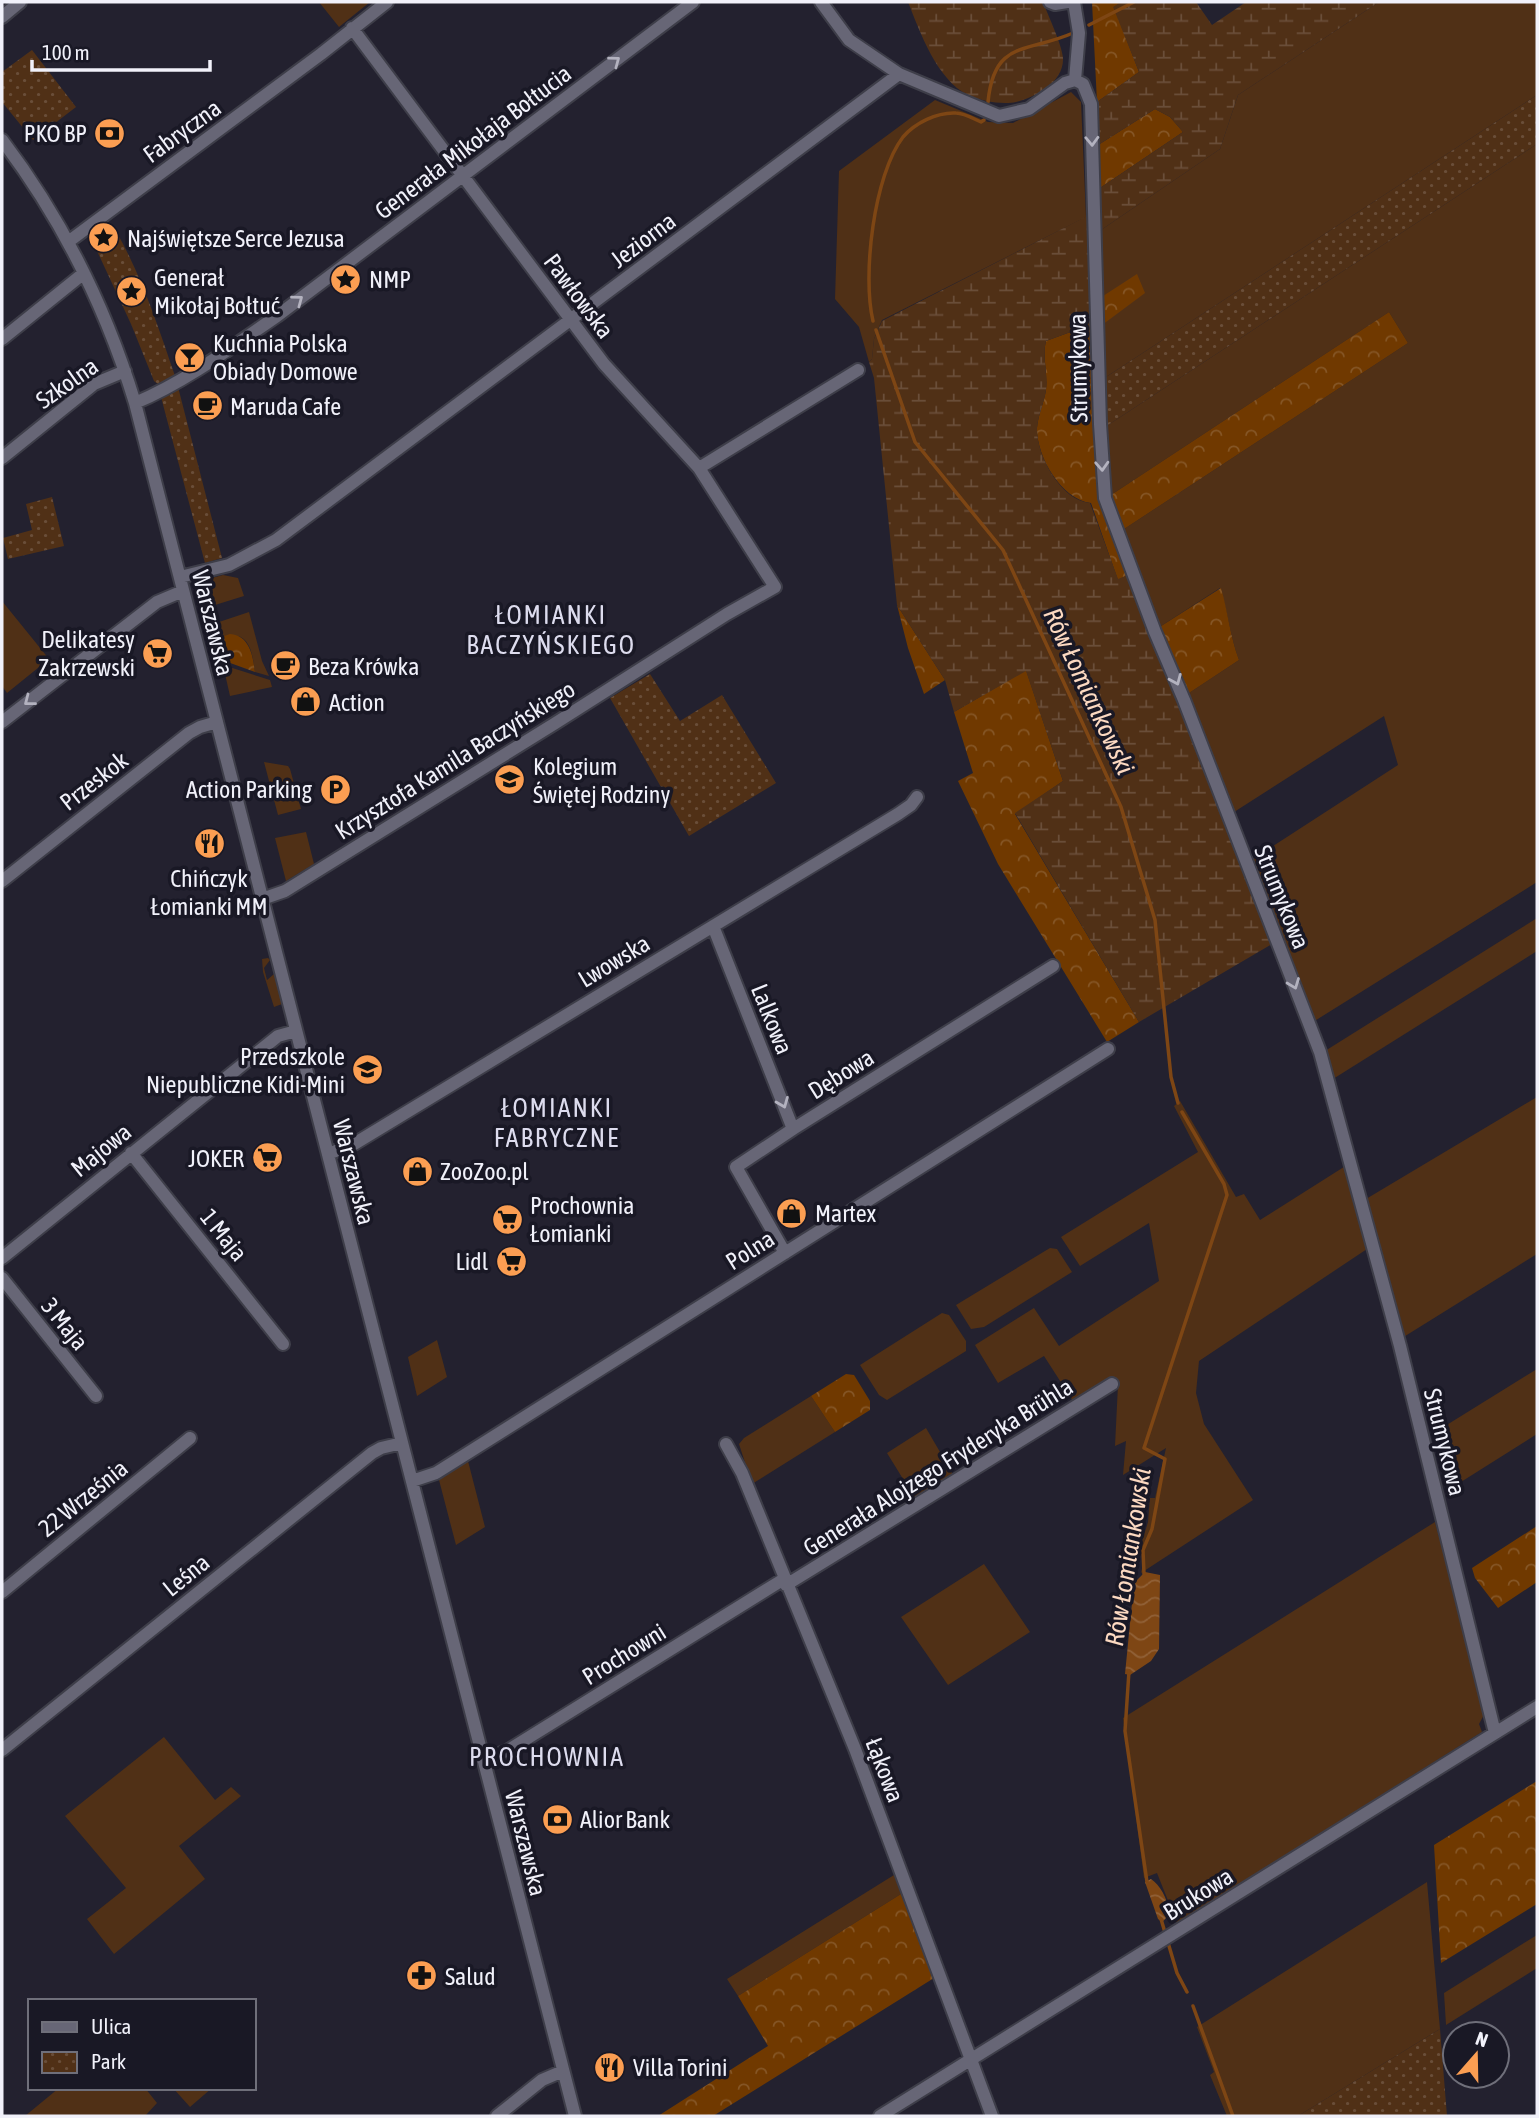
<svg xmlns="http://www.w3.org/2000/svg" width="1539" height="2118" font-family="'Asap Condensed',sans-serif">
<style>
.grass{fill:#503016}
.forest{fill:url(#forest-crowns)}
.wetland{fill:url(#wetland-marsh)}
.park{fill:url(#park-dots)}
.water{fill:url(#water-waves)}
.lines{fill:none;stroke-linecap:round;stroke-linejoin:round}
.stream{stroke:#7e4614;stroke-width:3.5}
.minor-casing{stroke:#3e3e49;stroke-width:16}
.minor{stroke:#676676;stroke-width:12}
.oneway{stroke:#b3b2bf}
.labels{text-anchor:middle;dominant-baseline:central;stroke-width:7;stroke-linejoin:round;paint-order:stroke}
.street-label{font-size:24px;fill:#f1f1fa;stroke:#191825}
.poi-label{font-size:24px;fill:#f1f1fa;stroke:#191825;text-anchor:start}
.neighbourhood-label{font-size:26px;letter-spacing:2px;fill:#dddcee;stroke:#191825}
.water-label{font-size:26px;font-style:italic;fill:#fcd9c1;stroke:#191825}
</style>
<defs>
<pattern id="forest-crowns" width="20" height="18" patternUnits="userSpaceOnUse" patternTransform="scale(1.75)"><rect width="20" height="18" fill="#703900"/><path d="M2 6a3 3 0 1 1 6 0M12 15a3 3 0 1 1 6 0" fill="none" stroke="#855626"/></pattern>
<pattern id="wetland-marsh" width="20" height="14" patternUnits="userSpaceOnUse" patternTransform="scale(1.75)"><rect width="20" height="14" fill="#503016"/><path d="M1 5h8M5 5V1M11 12h8M15 12V8" fill="none" stroke="#6a4e39"/></pattern>
<pattern id="park-dots" width="8" height="8" patternUnits="userSpaceOnUse" patternTransform="scale(1.75)"><rect width="8" height="8" fill="#503016"/><path d="M2 2h.1M6 6h.1" fill="none" stroke="#6a4e39" stroke-width="1.8" stroke-linecap="round"/></pattern>
<pattern id="water-waves" width="16" height="10" patternUnits="userSpaceOnUse" patternTransform="scale(1.75)"><rect width="16" height="10" fill="#7e4614"/><path d="M0 5q4-4 8 0t8 0" fill="none" stroke="#916137"/></pattern>
</defs>
<rect width="100%" height="100%" fill="#23212f"/>
<path class="grass" d="M319,2H370L339,27Z
M1379,2H1537V95L1103,379L1098,232L1220,149L1238,95Z
M1071,92L1081,102L1086,217L882,320L874,339L872,359L869,362L859,327L835,299L839,171L935,100L988,122L1013,123Z
M1537,144V882L1313,1022L1250,861L1398,765L1384,716L1231,814L1186,695L1239,660C1230,636 1228,612 1220,588L1158,628L1121,531L1408,343L1389,312L1108,497L1105,427Z
M223,575L238,578L244,596L215,605L208,579Z
M2,601L49,659L7,693L2,686Z
M249,612L262,661L269,676L255,672C252,645 246,627 216,639V623Z
M223,665L270,680L272,687L230,696Z
M264,762L288,766L290,769L301,809L278,815Z
M306,832L314,864L286,881L275,838Z
M1537,918V951L1333,1079L1325,1051Z
M268,958L270,960L264,968L267,980L274,974L282,1004L274,1007L263,972L262,959Z
M1537,1097V1254L1402,1338L1366,1199Z
M1180,1101L1236,1197L1244,1194L1260,1220L1347,1165L1367,1249L1199,1361L1196,1393L1204,1424L1253,1500L1141,1573L1145,1554L1139,1551L1148,1522L1150,1498H1155L1166,1448L1123,1475L1126,1441L1115,1446L1118,1385L1112,1376L1073,1401L1044,1356L998,1383L975,1345L1034,1308L1059,1346L1159,1281L1149,1223L1080,1266L1061,1237L1198,1152L1174,1106Z
M1050,1248L1057,1249L1072,1272L984,1327L971,1329L956,1305Z
M942,1313L949,1315L966,1341V1351L887,1400L879,1395L860,1365Z
M437,1340L447,1377L417,1396L408,1357Z
M1537,1369V1434L1453,1487L1437,1431Z
M811,1396L835,1432L752,1484L739,1444L744,1438Z
M926,1428L954,1476L916,1500L887,1453Z
M468,1461L485,1527L456,1545L439,1480Z
M1435,1522L1486,1711L1479,1724L1482,1732L1177,1923L1157,1873L1144,1878L1123,1718Z
M984,1564L1030,1632L948,1685L901,1617Z
M164,1737L215,1800L231,1787L241,1796L179,1846L205,1879L114,1954L87,1919L126,1888L65,1816Z
M894,1875L901,1894L738,1996L727,1979Z
M1427,1882L1440,2029L1298,2116H1227L1210,2075L1214,2072L1197,2027Z
M1537,1935V1968L1446,2025L1444,1993Z
M59,2088H145L157,2103L145,2116H25Z
M173,2088H212L190,2107Z"/>
<path class="forest" d="M1092,2H1121L1114,7L1139,72L1097,102Z
M1155,109L1170,117L1183,132L1097,190L1095,147Z
M1137,274L1145,293L1102,325L1100,298Z
M1389,312L1408,343L1121,531L1108,497Z
M1095,323L1100,499L1130,574L1118,580L1091,503C1061,500 1036,455 1037,428C1038,415 1044,403 1046,390C1048,373 1042,357 1046,341Z
M1221,588C1228,612 1230,636 1239,660L1186,695L1158,628Z
M897,605L945,680L924,694L908,648Z
M230,634C249,635 253,655 255,672L222,660L216,639Z
M1026,670L1063,781L1015,814L1139,1022L1107,1042L998,864L958,781L973,773L954,712Z
M846,1374L854,1375L870,1401V1410L835,1432L811,1396Z
M1537,1526V1582L1498,1608L1475,1578L1472,1568Z
M1537,1781V1904L1441,1963L1434,1845Z
M901,1894L934,1978L713,2116H658L768,2046L738,1996Z"/>
<path class="wetland" d="M908,2H1043C1048,15 1062,45 1063,58C1064,82 1036,97 1016,102C1003,105 980,101 968,95C937,80 920,32 908,2Z
M1121,2H1196L1212,25L1246,2H1379L1238,95L1220,149L1098,232L1097,190L1183,132L1170,117L1155,109L1095,147L1097,102L1139,72L1113,7Z
M1091,214L1095,323L1046,341C1042,357 1048,374 1046,390C1044,403 1038,415 1037,428C1036,455 1061,501 1090,503L1118,579L1130,574L1201,755L1272,944L1139,1022L1015,813L1063,781L1026,671L954,712L945,680L897,605L874,378L869,362L872,359L874,339L882,321Z"/>
<path class="park" d="M32,50L76,107L33,140L2,102V72Z
M1537,95V144L1105,427L1103,379Z
M106,228L110,235L116,231C142,277 158,326 175,376L159,385L154,381L131,324L91,238Z
M178,387L222,558L205,563L161,397Z
M52,497L64,546L8,559L3,538L32,530L26,504Z
M650,674L680,721L722,695L776,783L689,836L610,698Z
M1440,2029L1447,2116H1298Z"/>
<path class="water" d="M1145,1572L1160,1575L1159,1649L1151,1661L1130,1675L1125,1674L1134,1583Z
M1151,1879C1163,1887 1176,1913 1162,1922L1158,1919L1145,1882Z"/>
<g class="lines">
<path class="stream" d="M1089,25L1134,2
M988,102C994,39 1028,53 1073,33
M873,321C862,275 874,175 903,137C915,123 937,112 956,113C964,113 974,119 981,122L984,120
M876,330L915,442L1003,550L1121,807L1155,920L1171,1077L1178,1103
M1144,1574L1143,1550L1152,1529L1165,1459L1144,1448L1227,1195L1224,1184L1182,1112
M1129,1671L1125,1731L1147,1882
M1161,1919L1177,1973L1187,1992
M1193,2006L1233,2116"/>
<defs>
<path id="minor" d="M821,2L849,40L899,74
M1050,2L1055,4L1067,2
M2,17L20,2
M1075,80L1083,84L1091,104L1100,424L1105,498L1155,632L1184,700L1320,1052L1400,1346L1495,1733
M2,140C62,219 106,308 135,403L575,2116
M68,242L321,54L387,2
M2,339L84,273
M135,403C185,382 232,347 277,316L693,2
M2,458L94,384L125,371
M699,468L858,370
M180,577L229,565L276,540L899,74L999,116L1029,109L1065,83L1075,80L1079,33L1074,2
M2,722L157,602L183,591
M2,881L189,733L200,727L217,722
M262,899L285,891L554,724L727,614L775,587L699,468L604,364L352,28
M713,926L793,1129
M131,1153L283,1344
M328,1154L354,1144L898,814L911,805L917,797
M785,1253L736,1167L793,1129L1053,966
M2,1258L278,1036L296,1031
M2,1278L96,1396
M726,1444L742,1473L855,1749L992,2116
M412,1481L436,1473L1108,1049
M786,1585L1112,1384
M2,1592L190,1438
M2,1750L372,1453L381,1448L402,1443
M483,1760L507,1751L784,1579
M497,2116L542,2080L563,2071
M880,2116L1537,1707"/>
</defs>
<use href="#minor" class="minor-casing"/>
<use href="#minor" class="minor"/>
</g>
<defs><path id="oneway-chevron" d="M-2-3.5L2.5 0L-2 3.5" fill="none" stroke-width="1.6" stroke-linecap="round" stroke-linejoin="round" transform="scale(1.75)"/></defs>
<g class="oneway">
<use href="#oneway-chevron" transform="translate(615 61) rotate(-37)"/>
<use href="#oneway-chevron" transform="translate(1092 141) rotate(88)"/>
<use href="#oneway-chevron" transform="translate(298 300) rotate(-37)"/>
<use href="#oneway-chevron" transform="translate(1102 466) rotate(87)"/>
<use href="#oneway-chevron" transform="translate(1176 680) rotate(67)"/>
<use href="#oneway-chevron" transform="translate(29 701) rotate(142)"/>
<use href="#oneway-chevron" transform="translate(1294 984) rotate(69)"/>
<use href="#oneway-chevron" transform="translate(783 1103) rotate(68)"/>
</g>
<defs>
<symbol id="bank-disc" viewBox="-11 -11 22 22"><circle r="9.5" fill="#fb9e52" stroke="#191825"/><path d="M-6-4H6V4H-6ZM0-2.3a2.3 2.3 0 1 0 0 4.6a2.3 2.3 0 1 0 0-4.6Z" fill="#111"/></symbol>
<symbol id="sight-disc" viewBox="-11 -11 22 22"><circle r="9.5" fill="#fb9e52" stroke="#191825"/><path d="M0-6L1.8-2.2L6-1.7L2.9 1.2L3.7 5.4L0 3.3L-3.7 5.4L-2.9 1.2L-6-1.7L-1.8-2.2Z" fill="#111"/></symbol>
<symbol id="bar-disc" viewBox="-11 -11 22 22"><circle r="9.5" fill="#fb9e52" stroke="#191825"/><path d="M-6-5H6L.8 .8V4.5H3.5V6h-7V4.5H-.8V.8Z" fill="#111"/></symbol>
<symbol id="cafe-disc" viewBox="-11 -11 22 22"><circle r="9.5" fill="#fb9e52" stroke="#191825"/><path d="M-5.5-4.5H6V0H3Q3 3.5 0 3.5H-2.5Q-5.5 3.5-5.5 0ZM3-3.2v2h1.7v-2ZM-6 4.5H4V6H-6Z" fill="#111"/></symbol>
<symbol id="supermarket-disc" viewBox="-11 -11 22 22"><circle r="9.5" fill="#fb9e52" stroke="#191825"/><path d="M-6-5.5h2.5l.6 2H6L4.5 2H-2.5L-4.4-4H-6ZM-1.5 3.2a1.3 1.3 0 1 0 .1 0ZM3 3.2a1.3 1.3 0 1 0 .1 0Z" fill="#111"/></symbol>
<symbol id="shop-disc" viewBox="-11 -11 22 22"><circle r="9.5" fill="#fb9e52" stroke="#191825"/><path d="M-5-2.5h2.3a2.7 3.5 0 0 1 5.4 0H5L5.5 6h-11ZM-1.5-2.5h3a1.5 2.3 0 0 0-3 0Z" fill="#111"/></symbol>
<symbol id="school-disc" viewBox="-11 -11 22 22"><circle r="9.5" fill="#fb9e52" stroke="#191825"/><path d="M0-5L7-2L0 1L-7-2ZM-4 1L0 2.5L4 1V4Q0 6-4 4Z" fill="#111"/></symbol>
<symbol id="parking-disc" viewBox="-11 -11 22 22"><circle r="9.5" fill="#fb9e52" stroke="#191825"/><path d="M-3.5-5.5H1a3.5 3.5 0 0 1 0 7H-1V5.5H-3.5ZM-1-3.4V-.6H.8a1.4 1.4 0 0 0 0-2.8Z" fill="#111"/></symbol>
<symbol id="restaurant-disc" viewBox="-11 -11 22 22"><circle r="9.5" fill="#fb9e52" stroke="#191825"/><path d="M-5-6h1v4h1v-4h1v4h1v-4h1v5L-1.5 .5V6h-2V.5L-5-1ZM5-6V6H3V1.5H1.5Q1.5-4 5-6Z" fill="#111"/></symbol>
<symbol id="pharmacy-disc" viewBox="-11 -11 22 22"><circle r="9.5" fill="#fb9e52" stroke="#191825"/><path d="M-2-6h4v4h4v4h-4v4h-4v-4h-4v-4h4Z" fill="#111"/></symbol>
</defs>
<g fill-rule="evenodd">
<use href="#bank-disc" x="92" y="116" width="35" height="35"/>
<use href="#sight-disc" x="86" y="220" width="35" height="35"/>
<use href="#sight-disc" x="328" y="262" width="35" height="35"/>
<use href="#sight-disc" x="114" y="274" width="35" height="35"/>
<use href="#bar-disc" x="172" y="340" width="35" height="35"/>
<use href="#cafe-disc" x="190" y="388" width="35" height="35"/>
<use href="#supermarket-disc" x="140" y="636" width="35" height="35"/>
<use href="#cafe-disc" x="268" y="648" width="35" height="35"/>
<use href="#shop-disc" x="288" y="684" width="35" height="35"/>
<use href="#school-disc" x="492" y="762" width="35" height="35"/>
<use href="#parking-disc" x="318" y="772" width="35" height="35"/>
<use href="#restaurant-disc" x="192" y="826" width="35" height="35"/>
<use href="#school-disc" x="350" y="1052" width="35" height="35"/>
<use href="#supermarket-disc" x="250" y="1140" width="35" height="35"/>
<use href="#shop-disc" x="400" y="1154" width="35" height="35"/>
<use href="#shop-disc" x="774" y="1196" width="35" height="35"/>
<use href="#supermarket-disc" x="490" y="1202" width="35" height="35"/>
<use href="#supermarket-disc" x="494" y="1244" width="35" height="35"/>
<use href="#bank-disc" x="540" y="1802" width="35" height="35"/>
<use href="#pharmacy-disc" x="404" y="1958" width="35" height="35"/>
<use href="#restaurant-disc" x="592" y="2050" width="35" height="35"/>
</g>
<g class="labels">
<g class="street-label">
<text transform="translate(182 131) rotate(-36)">Fabryczna</text>
<text transform="translate(473 142) rotate(-37)">Generała Mikołaja Bołtucia</text>
<text transform="translate(643 240) rotate(-37)">Jeziorna</text>
<text transform="translate(579 296) rotate(53)">Pawłowska</text>
<text transform="translate(1078 368) rotate(-91)">Strumykowa</text>
<text transform="translate(67 383) rotate(-35)">Szkolna</text>
<text transform="translate(213 623) rotate(76)">Warszawska</text>
<text transform="translate(455 760) rotate(-32)">Krzysztofa Kamila Baczyńskiego</text>
<text transform="translate(94 781) rotate(-38)">Przeskok</text>
<text transform="translate(1282 897) rotate(68)">Strumykowa</text>
<text transform="translate(614 961) rotate(-31)">Lwowska</text>
<text transform="translate(772 1019) rotate(68)">Lalkowa</text>
<text transform="translate(841 1074) rotate(-32)">Dębowa</text>
<text transform="translate(101 1150) rotate(-39)">Majowa</text>
<text transform="translate(354 1172) rotate(76)">Warszawska</text>
<text transform="translate(224 1235) rotate(51)">1 Maja</text>
<text transform="translate(750 1250) rotate(-32)">Polna</text>
<text transform="translate(65 1324) rotate(51)">3 Maja</text>
<text transform="translate(1445 1442) rotate(76)">Strumykowa</text>
<text transform="translate(938 1467) rotate(-32)">Generała Alojzego Fryderyka Brühla</text>
<text transform="translate(83 1498) rotate(-39)">22 Września</text>
<text transform="translate(186 1575) rotate(-39)">Leśna</text>
<text transform="translate(624 1654) rotate(-32)">Prochowni</text>
<text transform="translate(885 1770) rotate(69)">Łąkowa</text>
<text transform="translate(526 1843) rotate(76)">Warszawska</text>
<text transform="translate(1198 1894) rotate(-32)">Brukowa</text>
</g>
<g class="poi-label">
<text x="87" y="133" text-anchor="end">PKO BP</text>
<text x="127" y="238">Najświętsze Serce Jezusa</text>
<text x="154" y="277">Generał<tspan x="154" dy="28">Mikołaj Bołtuć</tspan></text>
<text x="369" y="279">NMP</text>
<text x="213" y="343">Kuchnia Polska<tspan x="213" dy="28">Obiady Domowe</tspan></text>
<text x="230" y="406">Maruda Cafe</text>
<text x="135" y="639" text-anchor="end">Delikatesy<tspan x="135" dy="28">Zakrzewski</tspan></text>
<text x="308" y="666">Beza Krówka</text>
<text x="329" y="702">Action</text>
<text x="533" y="766">Kolegium<tspan x="533" dy="28">Świętej Rodziny</tspan></text>
<text x="312" y="789" text-anchor="end">Action Parking</text>
<text x="209" y="878" text-anchor="middle">Chińczyk<tspan x="209" dy="28">Łomianki MM</tspan></text>
<text x="345" y="1056" text-anchor="end">Przedszkole<tspan x="345" dy="28">Niepubliczne Kidi-Mini</tspan></text>
<text x="244" y="1158" text-anchor="end">JOKER</text>
<text x="440" y="1171">ZooZoo.pl</text>
<text x="530" y="1205">Prochownia<tspan x="530" dy="28">Łomianki</tspan></text>
<text x="815" y="1213">Martex</text>
<text x="488" y="1261" text-anchor="end">Lidl</text>
<text x="580" y="1819">Alior Bank</text>
<text x="445" y="1976">Salud</text>
<text x="633" y="2067">Villa Torini</text>
</g>
<g class="neighbourhood-label">
<text x="551" y="615">ŁOMIANKI<tspan x="551" dy="30">BACZYŃSKIEGO</tspan></text>
<text x="557" y="1108">ŁOMIANKI<tspan x="557" dy="30">FABRYCZNE</tspan></text>
<text x="547" y="1757">PROCHOWNIA</text>
</g>
<g class="water-label">
<text transform="translate(1089 691) rotate(65)">Rów Łomiankowski</text>
<text transform="translate(1128 1557) rotate(-81)">Rów Łomiankowski</text>
</g>
</g>
<rect width="1539" height="2118" fill="none" stroke="#f1f1fa" stroke-width="7"/>
<rect x="28" y="1999" width="228" height="91" fill="#191825" stroke="#6f6f7a" stroke-width="2"/>
<rect x="42" y="2022" width="35" height="10" fill="#676676" stroke="#6f6f7a" stroke-width="2"/>
<text x="91" y="2034" font-size="21" fill="#f1f1fa">Ulica</text>
<rect x="42" y="2052" width="35" height="21" fill="url(#park-dots)" stroke="#6f6f7a" stroke-width="2"/>
<text x="91" y="2069" font-size="21" fill="#f1f1fa">Park</text>
<g transform="translate(1476 2055) rotate(20)"><circle r="33" fill="#191825" stroke="#6f6f7a" stroke-width="2"/>
<path d="M0-5L12 26L0 18L-12 26Z" fill="#fb9e52"/>
<text y="-10" font-size="19" font-weight="bold" text-anchor="middle" fill="#f1f1fa">N</text>
</g>
<path d="M32 60v10h178v-10" fill="none" stroke="#f1f1fa" stroke-width="3.5"/>
<text x="42" y="60" font-size="21" fill="#f1f1fa" stroke="#191825" stroke-width="5" paint-order="stroke">100 m</text>
</svg>
